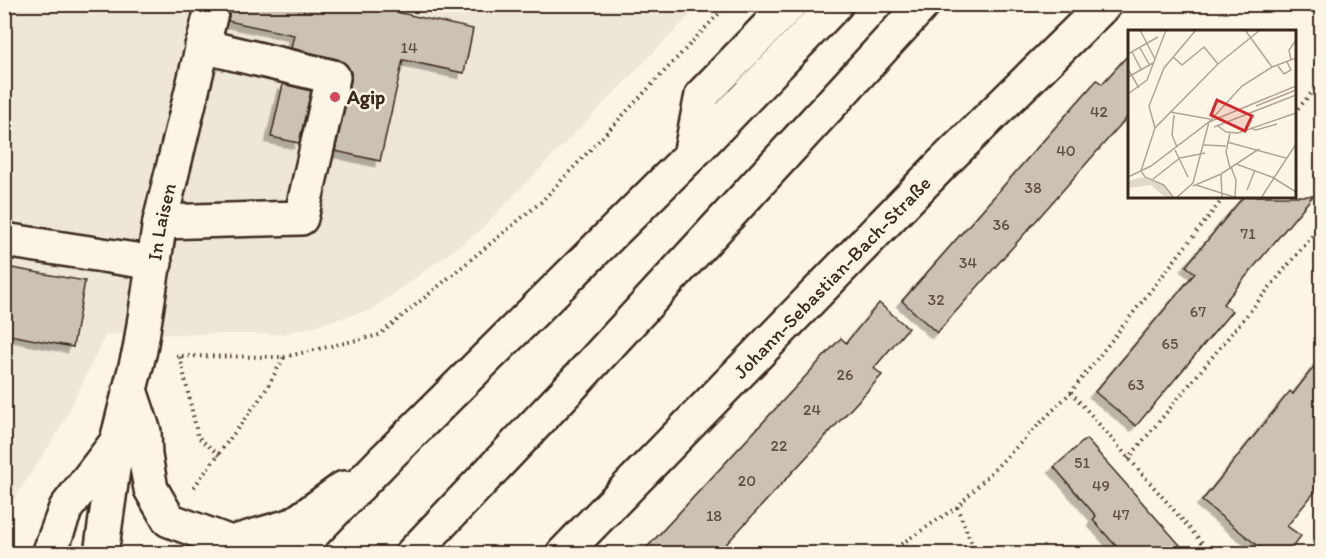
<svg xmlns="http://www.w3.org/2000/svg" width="1326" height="558" font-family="Itim,sans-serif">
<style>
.built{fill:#eee6d6}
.building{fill:#ccc2b3;stroke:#3b2a1e;stroke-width:1.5;filter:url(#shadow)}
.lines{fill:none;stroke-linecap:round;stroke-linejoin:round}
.minor-casing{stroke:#3b2a1e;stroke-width:38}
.major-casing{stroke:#3b2a1e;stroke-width:38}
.path{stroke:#3b2a1e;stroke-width:4;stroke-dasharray:1.5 4.5;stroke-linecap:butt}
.minor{stroke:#fcf5e5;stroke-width:33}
.major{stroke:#fcf5e5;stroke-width:33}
.poi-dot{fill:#d1495b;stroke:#fcf5e5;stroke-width:2}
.labels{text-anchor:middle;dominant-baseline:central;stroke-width:5;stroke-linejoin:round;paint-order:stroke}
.number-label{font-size:16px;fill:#5f5043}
.poi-label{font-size:20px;font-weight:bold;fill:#3b2a1e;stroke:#fcf5e5;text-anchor:start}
.street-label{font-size:20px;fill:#3b2a1e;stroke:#fcf5e5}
.inset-road{fill:none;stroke:#afa495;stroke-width:1.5}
.view{fill:#d62828;fill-opacity:0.15;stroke:#d62828;stroke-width:3}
.inset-edge{fill:none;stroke:#3b2a1e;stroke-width:3}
</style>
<defs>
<filter id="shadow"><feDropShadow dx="-5.5" dy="5.5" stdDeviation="0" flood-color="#0004"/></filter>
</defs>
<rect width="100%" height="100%" fill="#fcf5e5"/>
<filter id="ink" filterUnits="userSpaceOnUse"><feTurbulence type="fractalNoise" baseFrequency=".0167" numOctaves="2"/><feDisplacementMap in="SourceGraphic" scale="12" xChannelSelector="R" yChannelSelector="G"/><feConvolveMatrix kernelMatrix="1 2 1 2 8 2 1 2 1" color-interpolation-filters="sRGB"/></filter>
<g filter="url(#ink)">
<path class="built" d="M5,5H700L477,233L371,310L284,334H106L61,427L5,513Z"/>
<path class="building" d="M231,4H360L473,29L464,73L403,60L380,161L335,151L351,81V72L346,64L337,59L291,48L294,35L228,21Z
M1130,53V114L937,333L902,301L1097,80L1102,84Z
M283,84L311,91L299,143L271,137Z
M1244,196H1313L1223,304L1232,311L1136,426L1095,392L1195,273L1186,266Z
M12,268L85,281L73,347L4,334V305Z
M879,303L908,328L874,368L882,375L717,554H641L841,338L846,343Z
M1322,356V483L1287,526L1301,536L1287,554H1268L1202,501L1290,391L1293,394Z
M1086,439L1188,554H1123L1093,520L1096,516L1054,467Z"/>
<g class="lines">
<defs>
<g id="minor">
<path d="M690,156L702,95L790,4"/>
<path d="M160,222L301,218L333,77L202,46"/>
<path d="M4,240L155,263"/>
<path d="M130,390L144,432L145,456L151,489L169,520L231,543L293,525L344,488"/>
<path d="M49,554L66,508L116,443"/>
<path id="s1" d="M101,554L117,441L140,350L160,222L213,4"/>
<path id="s2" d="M563,554L945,161L1105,4"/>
</g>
<path id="major" d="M293,554L382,462L690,156L836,4
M412,554L564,394L923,4"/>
</defs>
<use href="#minor" class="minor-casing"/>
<use href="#major" class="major-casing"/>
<path class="path" d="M1294,113L1322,81
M176,356L284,357L379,335L541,202L728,4
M180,357L198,437L219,455
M1071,392L1212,554
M1128,459L1322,224
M194,487L264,393L284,357
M957,507L976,554
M886,554L957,507L1071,392L1225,196"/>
<use href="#minor" class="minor"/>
<use href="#major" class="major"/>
</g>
</g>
<circle class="poi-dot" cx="335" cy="97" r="6"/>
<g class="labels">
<g class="number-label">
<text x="409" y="47">14</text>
<text x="1099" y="111">42</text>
<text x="1066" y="150">40</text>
<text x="1033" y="187">38</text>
<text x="1001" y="224">36</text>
<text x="1248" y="233">71</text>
<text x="968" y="262">34</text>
<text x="936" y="299">32</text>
<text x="1198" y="311">67</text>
<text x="1170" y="343">65</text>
<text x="845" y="374">26</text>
<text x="1136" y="384">63</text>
<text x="812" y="409">24</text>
<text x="779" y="445">22</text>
<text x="1082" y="462">51</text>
<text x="747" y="480">20</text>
<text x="1101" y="485">49</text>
<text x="1121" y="514">47</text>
<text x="714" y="515">18</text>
</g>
<g class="poi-label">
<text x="347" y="97">Agip</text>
</g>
<g class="street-label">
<text stroke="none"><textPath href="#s1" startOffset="338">In Laisen</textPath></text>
<text stroke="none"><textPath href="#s2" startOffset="386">Johann-Sebastian-Bach-Straße</textPath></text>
</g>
</g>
<g transform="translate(1128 30)">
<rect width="168" height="168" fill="#fcf5e5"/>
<path d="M14,147L36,155L45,168H38L23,155L1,158L0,151Z" fill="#e0d8c8"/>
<path class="inset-road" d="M12,0L27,29M117,0L144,37M12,18L21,34M4,22L13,39M0,24L30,7M45,27L54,35L76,17L90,34M163,30L161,20L168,10M150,36L156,44L163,40L159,32M0,39L11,58M0,47L25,33M0,64L19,50L38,0M128,76L168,60M42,82L82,89M46,85L44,105L49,117M81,92L114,56L144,37L168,28M90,96L98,102L110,103L168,83M86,97L168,65M27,98L21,76L36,38L68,0M122,98L128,100L149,94M102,103L98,122L102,138M99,112L158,128M76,115L98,116M47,120L60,147M108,134L144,147L168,162M103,137L108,150L107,167M93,144L94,168M0,147L23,136L81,92L168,56M25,149L52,128L77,123M68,155L109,168M65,156L93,144L131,119M119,160L127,140M46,168L36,155L17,147L13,141L27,98L90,34L132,0M48,168L65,153L81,92M133,168L168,114"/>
<path class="view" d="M89,70L124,86L117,101L83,85Z"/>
<rect width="168" height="168" class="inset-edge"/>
</g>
<rect width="1326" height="558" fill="none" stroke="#fcf5e5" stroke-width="24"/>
<rect x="12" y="12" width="1302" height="534" fill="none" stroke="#3b2a1e" stroke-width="2" filter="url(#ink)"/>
</svg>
